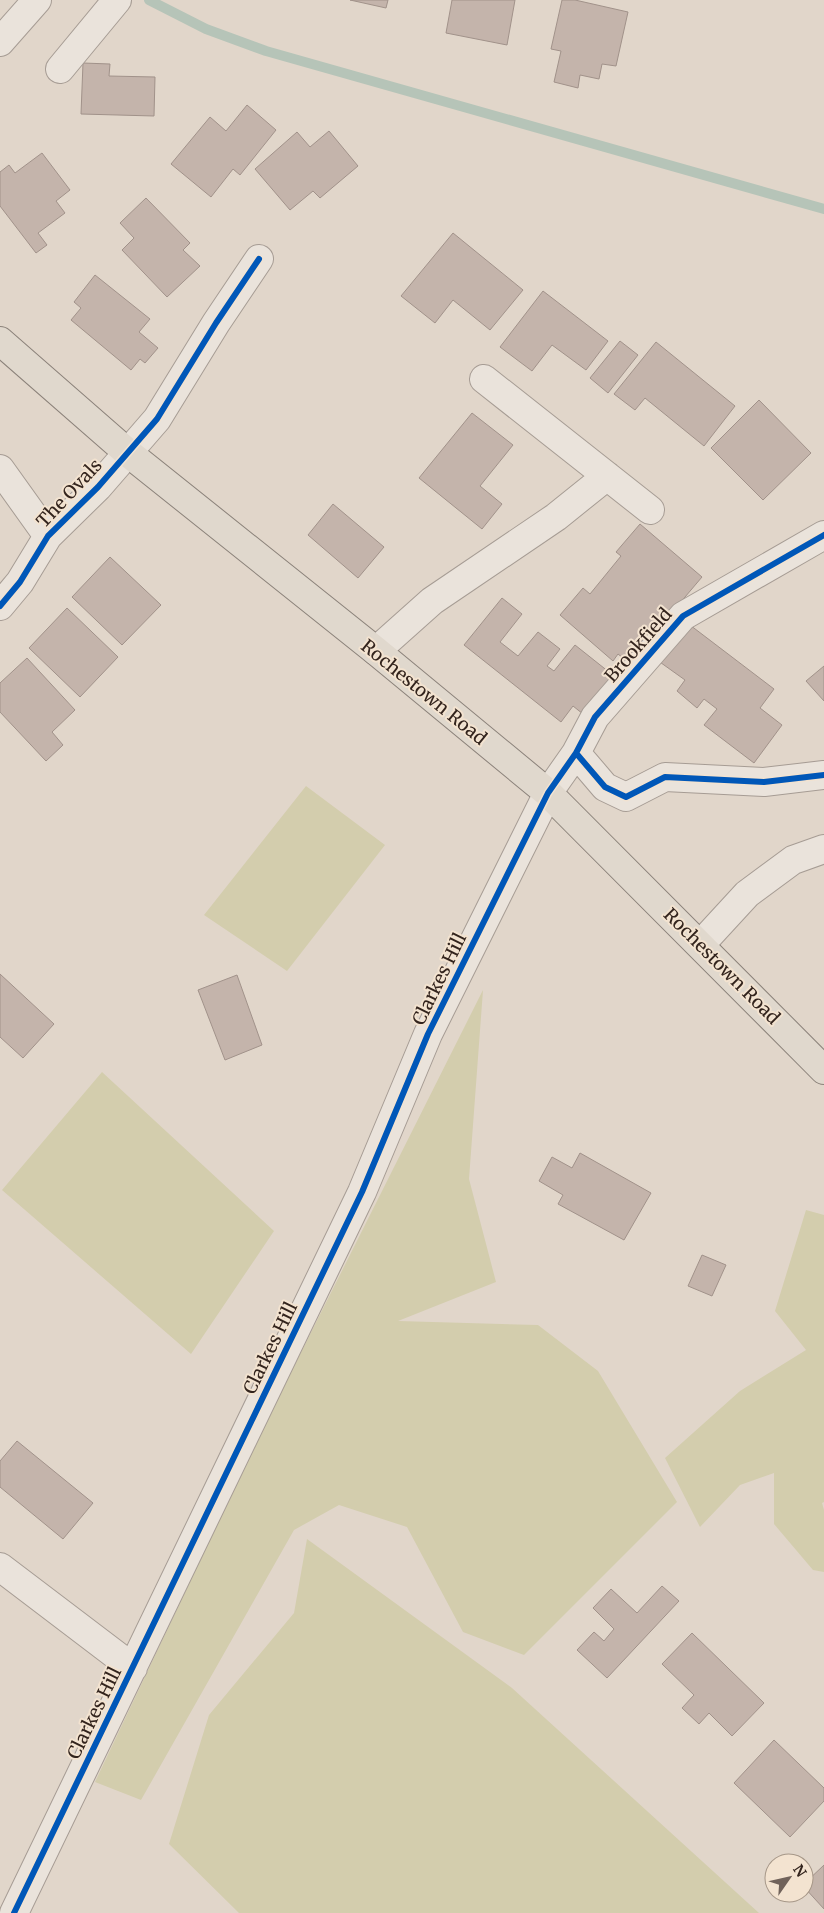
<svg xmlns="http://www.w3.org/2000/svg" width="824" height="1913" font-family="Merriweather,serif">
<style>
.green{fill:#d3cdad}
.lines{fill:none;stroke-linecap:round;stroke-linejoin:round}
.stream{stroke:#b6c4b8;stroke-width:10}
.building{fill:#c4b4ab;stroke:#a1928a}
.minor-casing{stroke:#a69c94;stroke-width:30}
.major-casing{stroke:#8b827a;stroke-width:30}
.minor{stroke:#eae3db;stroke-width:28}
.major{stroke:#e0d8cd;stroke-width:28}
.cycleway-casing{stroke:#f3e3d0;stroke-width:9}
.cycleway{stroke:#0057b8;stroke-width:6}
.labels{text-anchor:middle;dominant-baseline:central;stroke-width:4;stroke-linejoin:round;paint-order:stroke}
.street-label{font-size:18px;fill:#33241d;stroke:#f3e3d0}
</style>
<rect width="100%" height="100%" fill="#e1d6ca"/>
<path class="green" d="M306,786L385,845L287,971L204,915Z
M483,990L469,1179L496,1282L398,1321L538,1325L598,1371L677,1502L524,1655L463,1632L407,1527L339,1505L294,1530L141,1800L95,1782L262,1430Z
M102,1072L274,1231L191,1354L2,1190Z
M806,1210L824,1215V1502L822,1503L824,1510V1572L813,1570L774,1524V1473L740,1485L700,1527L665,1458L740,1391L806,1350L775,1311Z
M307,1539L512,1688L759,1913H239L169,1844L209,1715L294,1613Z"/>
<g class="lines">
<path class="stream" d="M149,0L206,29L266,51L824,209"/>
</g>
<path class="building" d="M350,0H388L386,8Z
M452,0H515L507,45L446,33Z
M562,0H575L628,12L616,66L602,64L599,79L580,75L578,88L554,82L561,51L551,49Z
M83,63L110,64L109,76L155,77L154,116L81,114Z
M247,105L276,130L240,175L233,169L211,197L171,164L210,117L226,131Z
M329,131L358,166L320,198L313,191L290,210L255,169L297,132L310,147Z
M42,153L70,190L56,201L65,213L38,233L47,245L36,253L0,206V172L9,165L15,173Z
M146,198L190,243L183,250L200,266L167,297L122,250L134,238L120,223Z
M453,233L523,290L490,330L453,300L435,323L401,296Z
M95,275L150,319L139,332L158,348L145,363L140,359L131,370L71,320L81,308L74,302Z
M543,291L608,341L586,370L552,345L532,371L500,347Z
M620,341L638,355L608,393L590,378Z
M656,342L735,406L704,446L645,398L635,410L614,394Z
M759,400L811,453L763,500L711,448Z
M472,413L513,445L480,486L502,504L482,529L419,478Z
M333,504L384,547L358,578L308,535Z
M640,524L702,577L629,663L618,654L613,661L560,615L583,588L590,594L621,556L616,552Z
M110,557L161,605L122,645L72,597Z
M502,598L522,614L500,642L518,656L538,632L560,649L547,666L554,671L575,645L614,676L583,714L573,706L561,722L464,645Z
M67,608L118,657L80,697L29,648Z
M686,622L774,689L760,708L782,725L754,763L704,725L717,709L704,699L697,708L677,691L685,680L657,660Z
M27,658L75,710L52,732L63,745L46,761L0,712V683Z
M824,666V701L806,681Z
M0,974L54,1024L23,1058L0,1037Z
M237,975L262,1045L225,1060L198,990Z
M580,1153L651,1193L624,1240L558,1204L563,1195L539,1181L552,1157L572,1168Z
M702,1255L726,1265L712,1296L688,1286Z
M17,1441L93,1503L63,1539L0,1487V1461Z
M662,1586L679,1601L607,1678L577,1650L594,1632L604,1641L614,1629L593,1608L611,1589L637,1613Z
M692,1633L764,1703L732,1736L709,1713L699,1724L682,1708L694,1695L662,1664Z
M774,1740L824,1788V1801L790,1837L734,1783Z
M824,1865V1909L804,1887V1884Z"/>
<g class="lines">
<defs>
<path id="minor" d="M0,42L37,0
M60,69L117,0
M484,379L650,510
M0,469L48,536
M0,606L20,582L48,536L98,487L157,419L216,323L259,259
M376,651L432,601L556,517L607,476
M576,753L595,717L683,616L824,535
M701,944L747,894L793,860L824,849
M0,1567L133,1668
M14,1913L362,1192L428,1034L548,793L576,753L605,787L626,797L665,777L764,782L824,775"/>
<path id="major" d="M0,341L127,452L376,651L548,793L824,1070"/>
</defs>
<use href="#minor" class="minor-casing"/>
<use href="#major" class="major-casing"/>
<use href="#minor" class="minor"/>
<use href="#major" class="major"/>
<defs>
<path id="cycleway" d="M0,606L20,582L48,536L98,487L157,419L216,323L259,259
M576,753L595,717L683,616L824,535
M14,1913L362,1192L428,1034L548,793L576,753L605,787L626,797L665,777L764,782L824,775"/>
</defs>
<use href="#cycleway" class="cycleway-casing"/>
<use href="#cycleway" class="cycleway"/>
</g>
<g class="labels">
<g class="street-label">
<text transform="translate(69 493) rotate(-47)">The Ovals</text>
<text transform="translate(638 645) rotate(-49)">Brookfield</text>
<text transform="translate(424 692) rotate(39)">Rochestown Road</text>
<text transform="translate(722 966) rotate(45)">Rochestown Road</text>
<text transform="translate(439 979) rotate(-64)">Clarkes Hill</text>
<text transform="translate(270 1348) rotate(-64)">Clarkes Hill</text>
<text transform="translate(94 1713) rotate(-64)">Clarkes Hill</text>
</g>
</g>
<g transform="translate(789 1878) rotate(56)"><circle r="24" fill="#f3e3d0" stroke="#a69788"/>
<path d="M0-4L9 19L0 12L-9 19Z" fill="#70625a"/>
<text y="-8" font-size="14" font-weight="bold" text-anchor="middle" fill="#33241d">N</text>
</g>
</svg>
